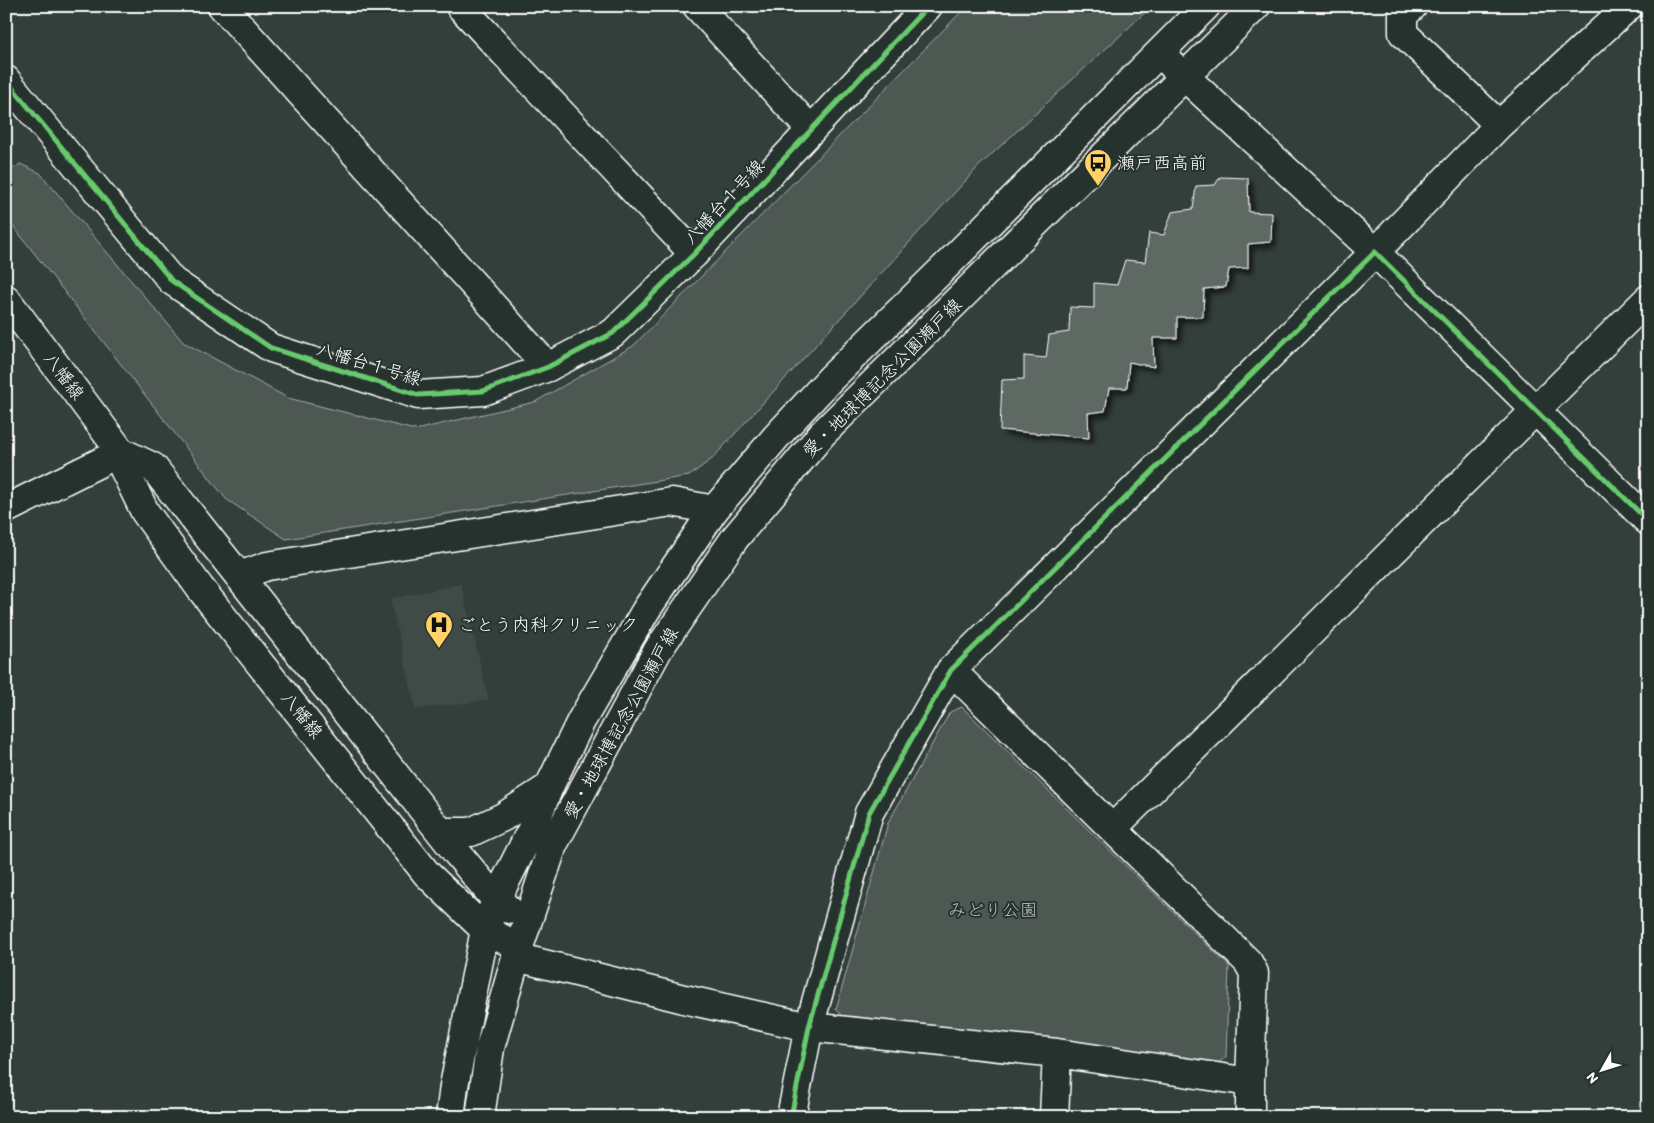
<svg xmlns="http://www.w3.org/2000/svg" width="1654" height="1123" font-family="Itim,'Klee One',sans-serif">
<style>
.built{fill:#404c47}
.green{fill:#4d5853;stroke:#a6aca9}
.building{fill:#5f6964;stroke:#fff;filter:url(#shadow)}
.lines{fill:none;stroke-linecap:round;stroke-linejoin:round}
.street-casing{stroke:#fff;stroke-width:31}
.secondary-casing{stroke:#fff;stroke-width:31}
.street{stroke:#26332d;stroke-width:28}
.secondary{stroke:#26332d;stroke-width:28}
.cycleway-casing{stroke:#26332d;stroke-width:8}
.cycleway{stroke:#67ca6e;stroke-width:5}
.labels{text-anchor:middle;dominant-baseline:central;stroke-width:4;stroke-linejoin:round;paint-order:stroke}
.poi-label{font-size:18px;fill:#fff;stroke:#26332d;text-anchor:start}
.street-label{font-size:18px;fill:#fff;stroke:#26332d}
.park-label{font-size:18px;fill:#b8bcba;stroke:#26332d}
</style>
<defs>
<filter id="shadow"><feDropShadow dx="4.5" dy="4.5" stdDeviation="2.5" flood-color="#0009"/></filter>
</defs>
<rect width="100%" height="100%" fill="#333f3a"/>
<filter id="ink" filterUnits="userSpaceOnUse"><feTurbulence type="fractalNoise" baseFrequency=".02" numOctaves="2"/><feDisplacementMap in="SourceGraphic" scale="10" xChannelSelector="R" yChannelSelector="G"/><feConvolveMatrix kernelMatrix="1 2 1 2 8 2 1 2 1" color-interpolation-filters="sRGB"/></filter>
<g filter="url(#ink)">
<path class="built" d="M461,584L489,700L416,709L390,599Z"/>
<path class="green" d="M967,6H1152L979,166L712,459L689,476L286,539L226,499L6,217V174L20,164L40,173L183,342L288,398L415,430L535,402L633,346Z
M962,707L1229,966L1226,1057L1218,1063L843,1016L836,1009L888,823L950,712Z"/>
<path class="building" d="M1220,177L1248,178L1249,212L1272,213L1271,242L1248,244V268L1229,269L1226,287L1204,289L1203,317H1177V338H1153L1154,367L1129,362L1127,388H1109L1105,411L1088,413L1089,438L1000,430L1002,380L1024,379V356L1046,358L1049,335L1069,332L1070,307L1094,308V283L1117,285L1125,260L1145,262L1149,233L1164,235L1172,212L1193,209L1196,186L1215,185Z"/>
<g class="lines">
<defs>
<path id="street" d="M222,6L548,367
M460,6L694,254
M697,6L811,130
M1413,6L1403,15V33L1499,125
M1375,252L1499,125L1629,6
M121,452L124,469L145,512L200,588L427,874L485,930L519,947
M239,576L267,566L672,502L714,510
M951,670L1248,962L1254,973L1250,1082V1117
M1113,828L1648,299
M516,957L684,999L809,1027L1057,1053L1250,1082
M1054,1117L1057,1053"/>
<path id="secondary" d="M1171,64L1375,252
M6,80L172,281L271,348L418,395L483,391L548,367L613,333L694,254L928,6
M6,299L121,452L153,467L457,853L496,900L508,909
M6,509L121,452
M441,832H471L503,817L549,787
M450,1117L454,1086L485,930L496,900L532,829L549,787L581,721L646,610L714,510L776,437L831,378L947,265L1206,6
M480,1117L490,1048L519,947L553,845L658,650L735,538L822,434L1256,6
M791,1117L809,1027L869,813L951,670L1375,252L1648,521"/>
</defs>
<use href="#street" class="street-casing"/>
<use href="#secondary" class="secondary-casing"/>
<use href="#street" class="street"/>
<use href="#secondary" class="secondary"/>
<defs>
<path id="cycleway" d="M6,80L172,281L271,348L418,395L483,391L548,367L613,333L694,254L928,6
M791,1117L809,1027L869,813L951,670L1375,252L1648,521"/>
</defs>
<use href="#cycleway" class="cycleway-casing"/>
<use href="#cycleway" class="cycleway"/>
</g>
</g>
<defs>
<symbol id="bus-pin" viewBox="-11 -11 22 30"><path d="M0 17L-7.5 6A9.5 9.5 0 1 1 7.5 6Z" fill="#ffd166" stroke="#26332d"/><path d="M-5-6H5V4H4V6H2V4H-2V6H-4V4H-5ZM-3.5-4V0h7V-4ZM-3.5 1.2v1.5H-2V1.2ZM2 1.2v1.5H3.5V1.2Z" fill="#111"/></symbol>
<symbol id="hospital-pin" viewBox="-11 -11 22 30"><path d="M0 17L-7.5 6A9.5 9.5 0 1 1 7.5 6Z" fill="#ffd166" stroke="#26332d"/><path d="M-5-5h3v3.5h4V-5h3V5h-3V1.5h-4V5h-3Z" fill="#111"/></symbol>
</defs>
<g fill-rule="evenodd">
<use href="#bus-pin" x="1082" y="147" width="32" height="43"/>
<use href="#hospital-pin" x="423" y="609" width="32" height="43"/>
</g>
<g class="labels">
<g class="poi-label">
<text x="1117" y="163">瀬戸西高前</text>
<text x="458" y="625">ごとう内科クリニック</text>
</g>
<g class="street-label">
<text transform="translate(724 202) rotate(-47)">八幡台１号線</text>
<text transform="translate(369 364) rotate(17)">八幡台１号線</text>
<text transform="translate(64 376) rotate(53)">八幡線</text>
<text transform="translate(882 378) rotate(-45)">愛・地球博記念公園瀬戸線</text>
<text transform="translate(302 715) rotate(51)">八幡線</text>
<text transform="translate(621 723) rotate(-61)">愛・地球博記念公園瀬戸線</text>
</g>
<g class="park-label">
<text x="993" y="910">みどり公園</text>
</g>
</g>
<rect width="1654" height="1123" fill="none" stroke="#26332d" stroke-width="25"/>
<rect x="12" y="12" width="1629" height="1098" fill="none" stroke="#fff" stroke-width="2" filter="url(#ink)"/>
<g transform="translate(1602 1070) rotate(231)" stroke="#26332d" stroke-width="4" paint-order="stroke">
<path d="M0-4L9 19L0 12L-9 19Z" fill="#ffffff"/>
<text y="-8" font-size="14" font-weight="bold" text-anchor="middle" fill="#ffffff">N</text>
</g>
</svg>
